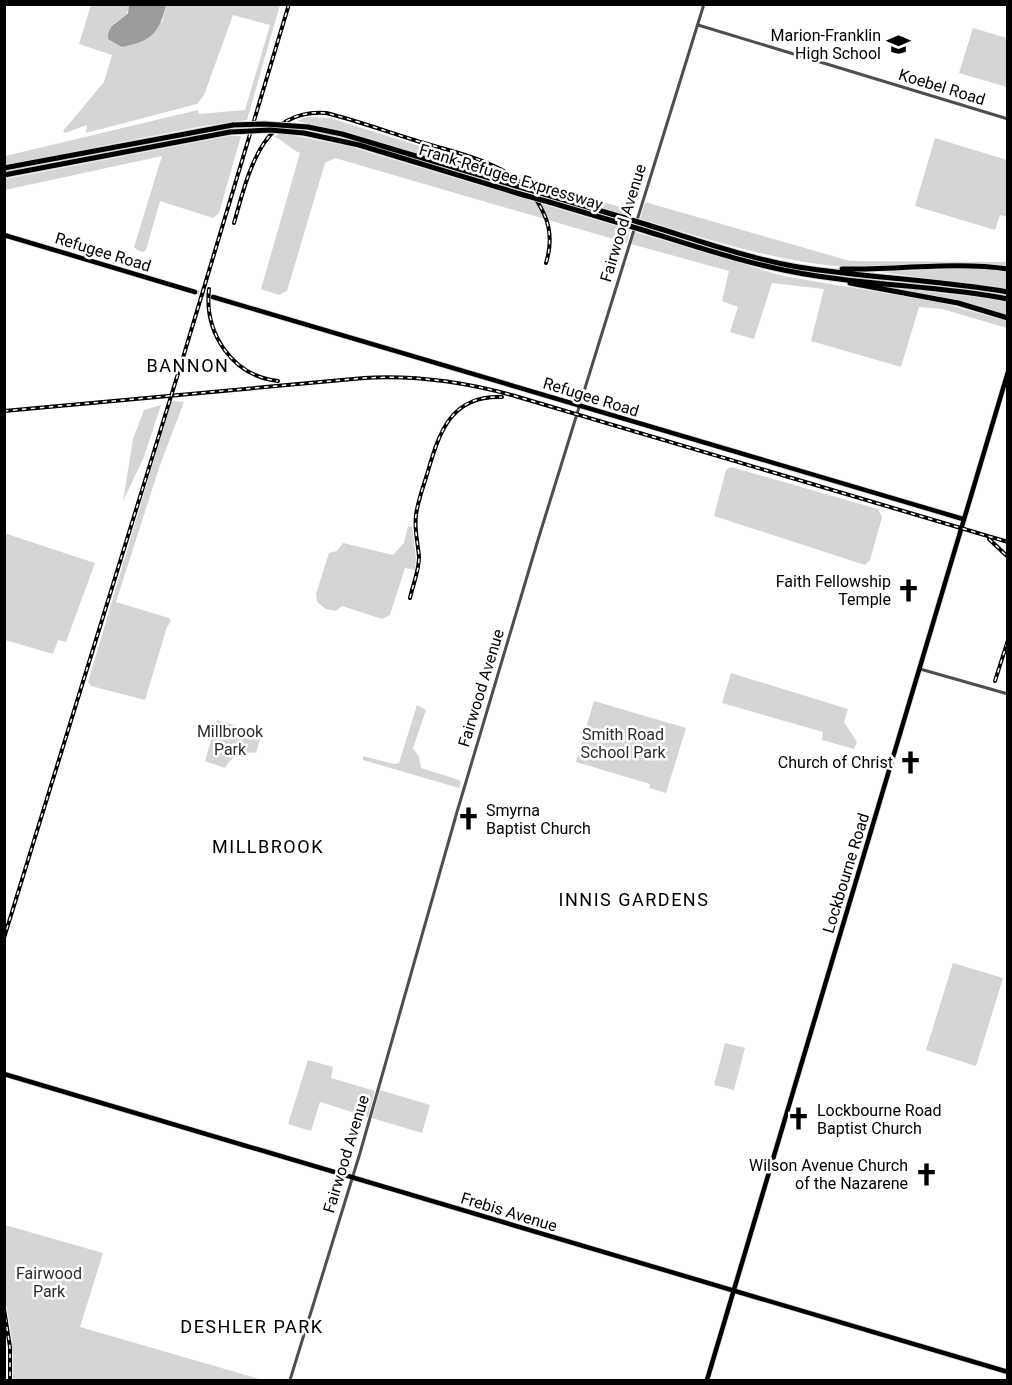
<svg xmlns="http://www.w3.org/2000/svg" width="1012" height="1385" font-family="Roboto,sans-serif">
<style>
.green{fill:#d5d5d5}
.water{fill:#9c9c9c}
.lines{fill:none;stroke-linecap:round;stroke-linejoin:round}
.major-tunnel{stroke:#d9d9d9;stroke-width:4.5;stroke-dasharray:4.5 2;stroke-linecap:butt}
.major-casing{stroke:#dbdbdb;stroke-width:6}
.highway-casing{stroke:#dbdbdb;stroke-width:7}
.minor{stroke:#4e4e4e;stroke-width:3}
.major{stroke:#000;stroke-width:4.5}
.highway{stroke:#000;stroke-width:5}
.rail-casing{stroke:#000;stroke-width:4}
.rail{stroke:#fff;stroke-width:1.5;stroke-dasharray:4.5;stroke-linecap:butt}
.highway-bridge-casing{stroke:#dbdbdb;stroke-width:7;stroke-linecap:butt}
.highway-bridge{stroke:#000;stroke-width:5}
.labels{text-anchor:middle;dominant-baseline:central;stroke-width:5;stroke-linejoin:round;paint-order:stroke}
.poi-label{font-size:16px;fill:#000;stroke:#fff;text-anchor:end}
.street-label{font-size:16px;fill:#000;stroke:#fff}
.park-label{font-size:16px;fill:#2c2c2c;stroke:#fff}
.neighbourhood-label{font-size:18px;letter-spacing:1.5px;fill:#000;stroke:#fff}
</style>
<rect width="100%" height="100%" fill="#fff"/>
<path class="green" d="M91,5H129C128,16 123,18 113,24L162,22L166,5H280L247,120L198,127L5,165V156L198,110L199,114L245,110L270,25L233,15L204,95L197,104L86,133L87,125L65,133L63,131L104,82L112,55L79,44Z
M973,28L1007,38V87L959,73Z
M306,117L330,118L490,168L502,172L518,182L522,178L630,210L633,217L356,135L297,121Z
M280,133L348,146L630,230L627,243L335,158L325,163L287,291L279,295L261,289L300,153C290,149 282,139 274,137Z
M229,136H241L219,213L213,218L160,201L146,250L143,252L137,250L134,247L162,156L5,190V179Z
M935,138L1007,160V217L1000,215L995,230L915,206Z
M645,202L850,261L1007,262V266C960,259 913,270 866,268C788,266 714,241 640,219Z
M635,232L783,276L938,302L1007,321V328L942,309L919,307L901,367L811,341L824,289L772,283L754,339L730,332L738,307L722,301L729,271L631,244Z
M968,268L1007,271V289L880,272Z
M890,287L985,298L1007,302V315L974,306Z
M175,401L184,402L160,465L116,602L169,618L171,621L167,627L145,700L91,686L88,682L171,402Z
M161,405L144,457L123,501L133,439L144,410Z
M731,467L878,509L882,517L870,560L865,565L714,516L726,470Z
M408,526L412,527L416,559L415,570L405,568L390,615L382,619L342,606L336,611L326,609L317,602L316,594L329,553L337,551L343,543L393,555L404,543Z
M4,533L95,563L66,642L58,640L53,654L5,640Z
M731,673L848,709L844,722L857,742L854,749L822,740L823,732L722,703Z
M594,701L686,728L666,793L649,788L650,784L576,762Z
M417,705L426,710L413,748L419,757L421,768L459,780L461,782L459,788L363,760V756L394,764L399,763Z
M217,720L262,733L256,753C242,751 232,756 225,768L205,761Z
M953,963L1003,978L976,1066L926,1050Z
M725,1043L745,1048L734,1090L714,1085Z
M308,1060L333,1067L331,1078L375,1091L368,1117L320,1102L311,1131L288,1124Z
M380,1090L430,1105L422,1133L372,1118Z
M5,1225L103,1253L80,1327L263,1380H13L12,1341L5,1296Z"/>
<path class="water" d="M129,5H166C159,34 151,41 122,47L108,39C108,23 119,23 128,13Z"/>
<g class="lines">
<path class="major-tunnel" d="M195,292L213,297"/>
<defs>
<path id="major" d="M4,235L195,292
M213,297L963,519
M4,1074L1008,1372
M707,1380L1008,372"/>
<path id="highway" d="M308,127L342,134L516,186
M304,133L359,145L520,194
M4,168L233,125
M4,175L230,132
M544,194L625,218
M549,202L623,224
M648,225C697,240 747,258 798,267C868,278 938,280 1008,292
M646,231C700,248 754,266 811,275C876,286 943,286 1008,299
M842,269C895,270 956,261 1008,269
M850,283L958,303L1008,318"/>
</defs>
<use href="#major" class="major-casing"/>
<use href="#highway" class="highway-casing"/>
<path class="minor" d="M698,25L1008,119
M920,669L1008,694
M290,1380L360,1153L457,812L537,543L704,4"/>
<use href="#major" class="major"/>
<use href="#highway" class="highway"/>
<defs>
<path id="rail" d="M234,223C248,175 261,108 326,113C355,120 385,131 414,140C461,155 522,163 544,214C551,229 551,247 546,263
M209,289C204,333 232,376 278,381
M4,411L364,378C416,375 465,382 515,396L1008,542
M989,539L1008,557
M410,598C413,584 419,571 419,557C418,543 414,529 416,515C418,500 424,485 428,471C440,430 452,395 502,397
M995,681L1008,640
M4,938L185,351L289,4
M4,1309L10,1347V1380"/>
</defs>
<use href="#rail" class="rail-casing"/>
<use href="#rail" class="rail"/>
<defs>
<path id="highway-bridge" d="M233,125L265,124L308,127
M230,132L270,130L304,133
M516,186L544,194
M520,194L549,202
M625,218L648,225
M623,224L646,231"/>
</defs>
<use href="#highway-bridge" class="highway-bridge-casing"/>
<use href="#highway-bridge" class="highway-bridge"/>
</g>
<defs>
<symbol id="school-bare" viewBox="-9 -9 18 18"><path d="M0-5L7-2L0 1L-7-2ZM-4 1L0 2.5L4 1V4Q0 6-4 4Z" fill="#000" stroke="#fff" stroke-width="2.5" paint-order="stroke"/></symbol>
<symbol id="church-bare" viewBox="-9 -9 18 18"><path d="M-1.2-6h2.4v3.5h3.3v2.4h-3.3V6h-2.4V-.1h-3.3v-2.4h3.3Z" fill="#000" stroke="#fff" stroke-width="2.5" paint-order="stroke"/></symbol>
</defs>
<g fill-rule="evenodd">
<use href="#school-bare" x="882" y="28" width="33" height="33"/>
<use href="#church-bare" x="892" y="574" width="33" height="33"/>
<use href="#church-bare" x="894" y="746" width="33" height="33"/>
<use href="#church-bare" x="452" y="802" width="33" height="33"/>
<use href="#church-bare" x="782" y="1102" width="33" height="33"/>
<use href="#church-bare" x="910" y="1158" width="33" height="33"/>
</g>
<g class="labels">
<g class="poi-label">
<text x="881" y="35">Marion-Franklin<tspan x="881" dy="18">High School</tspan></text>
<text x="891" y="581">Faith Fellowship<tspan x="891" dy="18">Temple</tspan></text>
<text x="893" y="762">Church of Christ</text>
<text x="486" y="810" text-anchor="start">Smyrna<tspan x="486" dy="18">Baptist Church</tspan></text>
<text x="817" y="1110" text-anchor="start">Lockbourne Road<tspan x="817" dy="18">Baptist Church</tspan></text>
<text x="908" y="1165">Wilson Avenue Church<tspan x="908" dy="18">of the Nazarene</tspan></text>
</g>
<g class="street-label">
<text transform="translate(942 87) rotate(17)">Koebel Road</text>
<text transform="translate(511 177) rotate(17)">Frank-Refugee Expressway</text>
<text transform="translate(623 223) rotate(-73)">Fairwood Avenue</text>
<text transform="translate(103 252) rotate(17)">Refugee Road</text>
<text transform="translate(591 397) rotate(17)">Refugee Road</text>
<text transform="translate(481 688) rotate(-73)">Fairwood Avenue</text>
<text transform="translate(846 873) rotate(-73)">Lockbourne Road</text>
<text transform="translate(346 1154) rotate(-73)">Fairwood Avenue</text>
<text transform="translate(509 1212) rotate(17)">Frebis Avenue</text>
</g>
<g class="park-label">
<text x="230" y="731">Millbrook<tspan x="230" dy="18">Park</tspan></text>
<text x="623" y="734">Smith Road<tspan x="623" dy="18">School Park</tspan></text>
<text x="49" y="1273">Fairwood<tspan x="49" dy="18">Park</tspan></text>
</g>
<g class="neighbourhood-label">
<text x="188" y="365">BANNON</text>
<text x="268" y="846">MILLBROOK</text>
<text x="634" y="899">INNIS GARDENS</text>
<text x="252" y="1326">DESHLER PARK</text>
</g>
</g>
<rect width="1012" height="1385" fill="none" stroke="#000000" stroke-width="12"/>
</svg>
